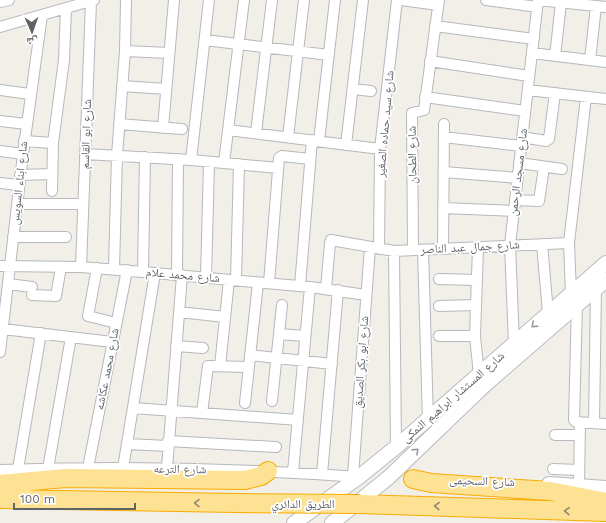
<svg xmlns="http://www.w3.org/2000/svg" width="606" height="523" font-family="'Work Sans','Noto Naskh Arabic',sans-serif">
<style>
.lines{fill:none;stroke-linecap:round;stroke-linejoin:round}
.street-casing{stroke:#b5b8bc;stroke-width:12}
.secondary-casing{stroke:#b6babf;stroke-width:16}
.highway-casing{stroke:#f9ab00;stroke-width:20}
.street{stroke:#fff;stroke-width:10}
.secondary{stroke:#fff;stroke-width:14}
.highway{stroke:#fde293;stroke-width:18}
.highway-bridge-casing{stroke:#f9ab00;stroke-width:20;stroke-linecap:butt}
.highway-bridge{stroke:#fde293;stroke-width:18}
.oneway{stroke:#979a9d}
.oneway2{stroke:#8e8975}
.labels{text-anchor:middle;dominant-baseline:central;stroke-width:3.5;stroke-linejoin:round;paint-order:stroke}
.street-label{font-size:12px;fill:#5f6368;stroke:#fff}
</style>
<rect width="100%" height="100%" fill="#f1efe8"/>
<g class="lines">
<defs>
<path id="street" d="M401,0L438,5
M486,0L537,7
M538,0L606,7
M0,2L9,0
M435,26L534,39
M0,27L94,0
M205,40L329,55
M125,51L169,53
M532,53L606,62
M555,56L561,3
M590,60L596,6
M430,61L529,76
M122,86L166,89
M353,89L371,91
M0,90L30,94
M528,90L606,99
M425,97L525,111
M0,121L26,124
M119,124L182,129
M163,128L174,0
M228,130L380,149
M256,133L272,0
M288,137L304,0
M444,137L521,146
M522,137L546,141L549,139L555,93
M24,141L53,143
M319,141L335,0
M346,145L363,0
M0,151L23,154
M85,154L191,160L278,168
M191,160L209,0
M224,163L244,0
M519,163L562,169
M444,172L518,178
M20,175L52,174
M0,183L19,185
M52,191L53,143L64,60L66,8
M515,200L539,201L544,167
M17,204H83
M443,208L514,211
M13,237H66
M542,244L548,313
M478,247L475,336L479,375
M379,249L380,149L397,0
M443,249L444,124
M413,250L412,113L424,110L439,0
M423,250L428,420
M394,251L396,447
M0,266L81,267L143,272L310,287L366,295
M81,267L91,1
M97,268L88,316L116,323
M114,269L117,155L125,51L126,0
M143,272L145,157
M177,275L178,159
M206,278L209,162
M439,279L477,280
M236,280L239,164
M269,283L279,158L282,156L310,159
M8,284L32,287
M300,286L312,140
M326,289L330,243L331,240L394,251L569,243
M571,293L569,243L586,97
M32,295L56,296L61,267
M577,305L574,420L576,422L606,424
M439,306L476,305
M179,312L225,317
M3,329L112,342
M279,334L305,336
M439,336H475
M514,344L510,245L538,0
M176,346L203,348
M0,352L23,154L42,15
M250,355L332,364
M220,366L229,280
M272,401L282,305
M245,403L258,283
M133,408L298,420
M202,413L208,366L249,367
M594,423L596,288
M555,435H579
M168,441L276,447
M127,444L168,446
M88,468L127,270
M123,468L155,273
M167,468L182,275
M18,469L41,333
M48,469L71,337
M553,469L579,470
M0,470C120,466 239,468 359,477
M293,472L310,287
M322,474L338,290
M353,476L370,247
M579,486L580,422"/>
<path id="secondary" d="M549,484L606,488
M294,523L359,477L396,447L606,263
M332,523L388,478L486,384L606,280"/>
<path id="highway" d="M413,479L431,483L550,491L606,502
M0,484L65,478L245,480L261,476L268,471
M0,499L236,503
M360,504L606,512"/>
</defs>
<use href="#street" class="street-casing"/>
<use href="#secondary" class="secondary-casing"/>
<use href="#highway" class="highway-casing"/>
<use href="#street" class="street"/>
<use href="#secondary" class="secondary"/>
<use href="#highway" class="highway"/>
<defs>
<path id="highway-bridge" d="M236,503L360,504"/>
</defs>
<use href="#highway-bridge" class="highway-bridge-casing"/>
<use href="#highway-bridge" class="highway-bridge"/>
</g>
<defs><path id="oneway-chevron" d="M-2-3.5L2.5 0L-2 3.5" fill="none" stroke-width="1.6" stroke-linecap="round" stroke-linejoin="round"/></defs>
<g class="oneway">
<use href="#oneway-chevron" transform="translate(534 325) rotate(138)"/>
<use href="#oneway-chevron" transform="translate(416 451) rotate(-44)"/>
</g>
<g class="oneway2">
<use href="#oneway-chevron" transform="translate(197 503) rotate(-179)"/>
<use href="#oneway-chevron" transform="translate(437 506) rotate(-178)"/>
<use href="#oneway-chevron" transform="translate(567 511) rotate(-178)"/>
</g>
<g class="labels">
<g class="street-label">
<text transform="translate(385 124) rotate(-85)">شارع سيد حماده الصغير</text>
<text transform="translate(86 134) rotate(-88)">شارع ابو القاسم</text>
<text transform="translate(412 155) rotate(-91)">شارع الطحان</text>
<text transform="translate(518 172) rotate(-83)">شارع مسجد الرحمن</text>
<text transform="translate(19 183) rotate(-84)">شارع ابناء السويس</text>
<text transform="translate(470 247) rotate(-3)">شارع جمال عبد الناصر</text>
<text transform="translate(183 275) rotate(5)">شارع محمد علام</text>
<text transform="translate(361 362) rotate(-86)">شارع ابو بكر الصديق</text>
<text transform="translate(107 369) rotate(-79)">شارع محمد عكاشه</text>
<text transform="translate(453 397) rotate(-41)">شارع المستشار ابراهيم النمكى</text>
<text transform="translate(180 469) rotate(1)">شارع الترعه</text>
<text transform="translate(482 481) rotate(2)">شارع السحيمى</text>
<text x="303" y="504">الطريق الدائري</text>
</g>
</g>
<g transform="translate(32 32) rotate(178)" stroke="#ffffff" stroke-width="3" paint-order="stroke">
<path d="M0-3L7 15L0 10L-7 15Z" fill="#5f6368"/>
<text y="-6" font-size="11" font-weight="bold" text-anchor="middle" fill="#5f6368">ش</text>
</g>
<path d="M14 503v6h121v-6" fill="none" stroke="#5f6368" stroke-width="2"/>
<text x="20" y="503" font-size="12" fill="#5f6368" stroke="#ffffff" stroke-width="3" paint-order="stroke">100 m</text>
</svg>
